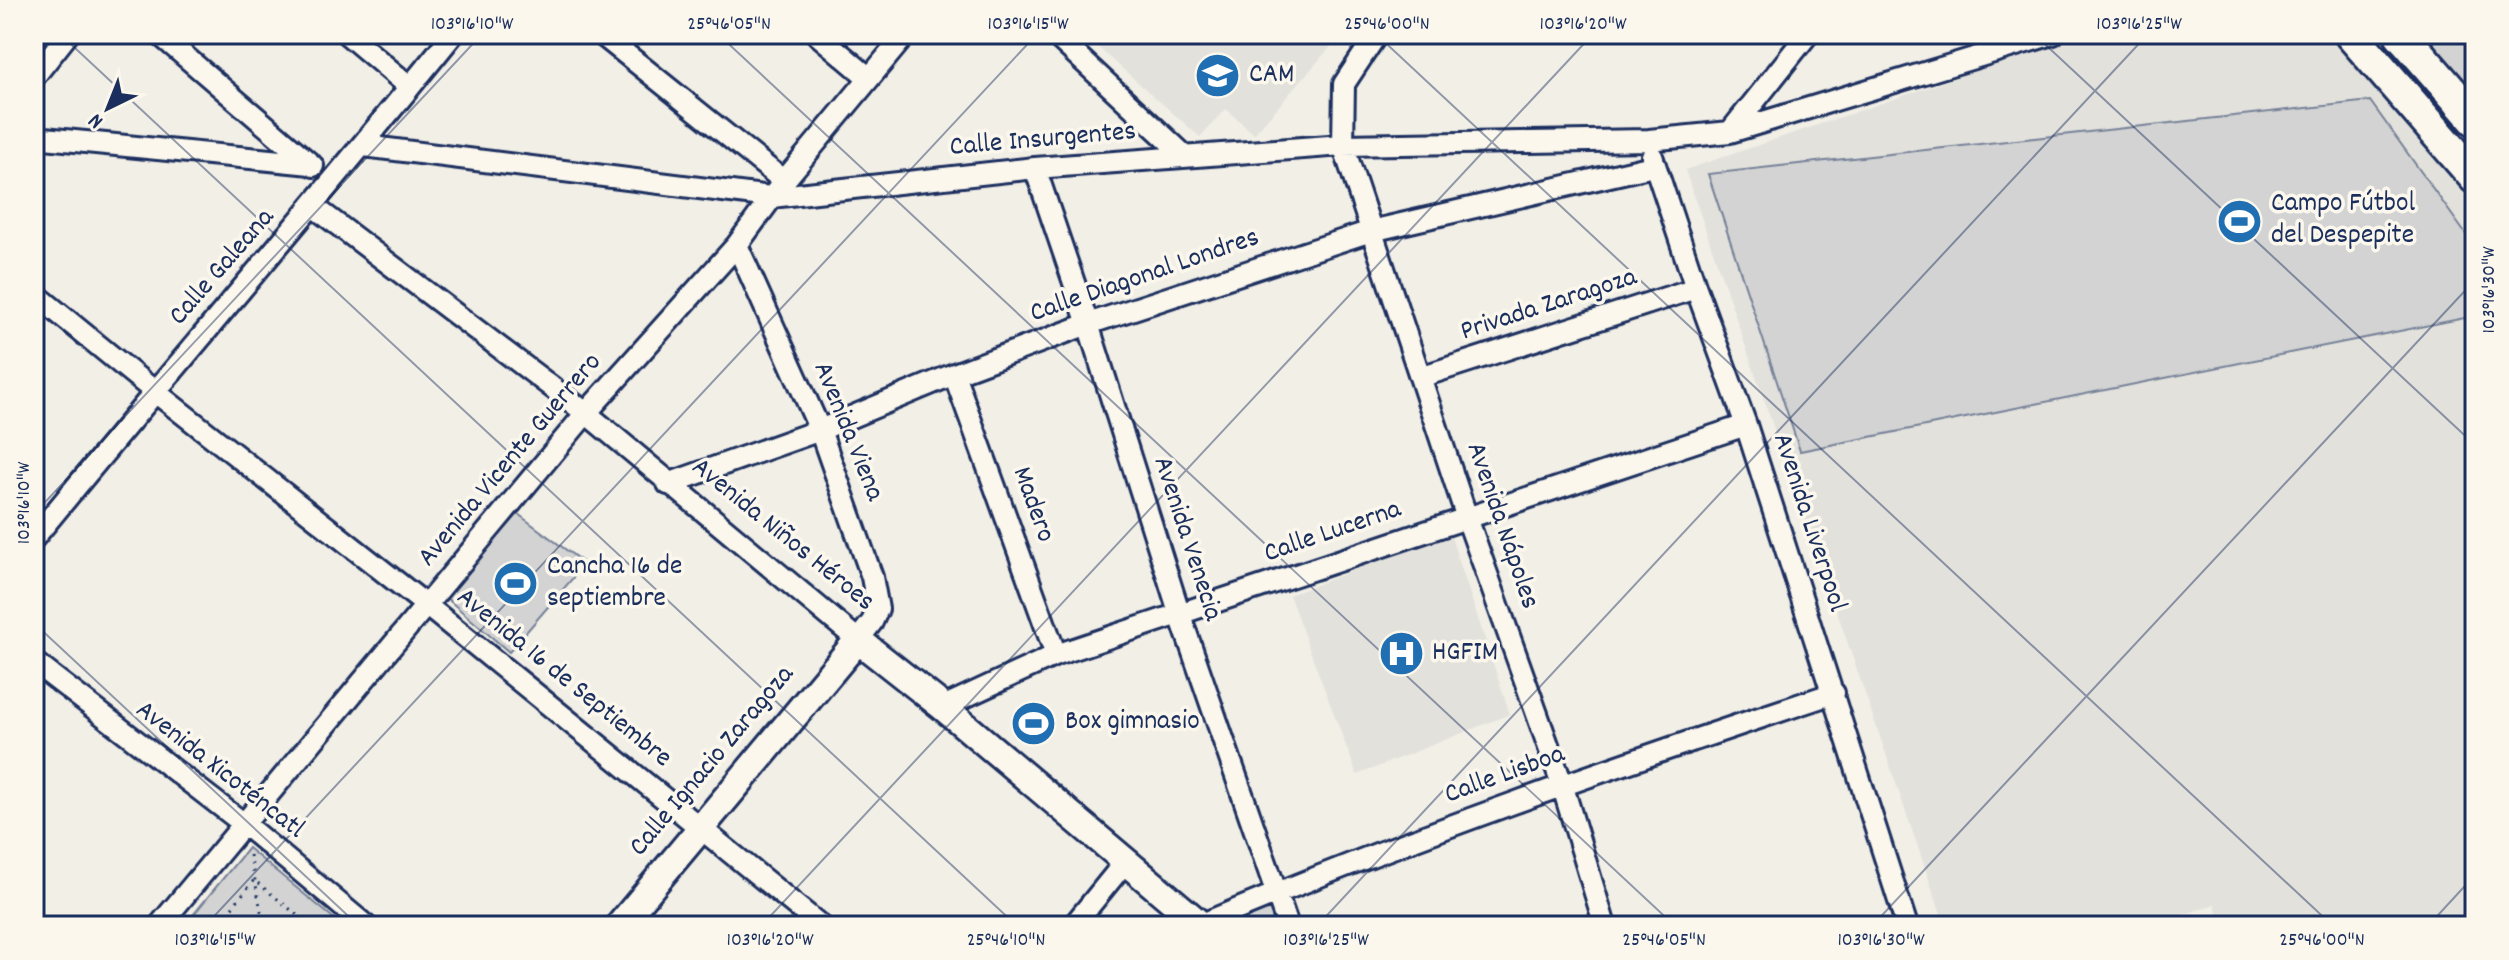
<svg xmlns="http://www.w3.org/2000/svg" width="2509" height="960" font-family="Dekko,sans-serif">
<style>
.built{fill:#e2e1dc}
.green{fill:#d2d3d2;stroke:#768198;stroke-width:2}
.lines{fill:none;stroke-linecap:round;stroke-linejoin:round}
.minor-casing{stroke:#1b2f5e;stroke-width:26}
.tertiary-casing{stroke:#1b2f5e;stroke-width:32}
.primary-casing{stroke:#1b2f5e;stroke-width:38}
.path{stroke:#1b2f5e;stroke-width:3;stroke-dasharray:2 6;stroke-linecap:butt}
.minor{stroke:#fbf7ec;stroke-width:20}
.tertiary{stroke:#fbf7ec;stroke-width:26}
.primary{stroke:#fbf7ec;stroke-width:32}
.ticks{fill:none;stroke:#1b2f5e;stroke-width:2;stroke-opacity:0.45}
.labels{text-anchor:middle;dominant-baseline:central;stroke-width:7;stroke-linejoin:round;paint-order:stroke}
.poi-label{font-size:28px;fill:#1b2f5e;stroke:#fbf7ec;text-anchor:start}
.street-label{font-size:28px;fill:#1b2f5e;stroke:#fbf7ec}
.neatline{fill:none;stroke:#1b2f5e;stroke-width:3}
.ticks-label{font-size:20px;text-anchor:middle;fill:#1b2f5e}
</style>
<rect width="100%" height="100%" fill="#f2efe6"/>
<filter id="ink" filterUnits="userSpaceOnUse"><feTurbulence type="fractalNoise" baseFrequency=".0125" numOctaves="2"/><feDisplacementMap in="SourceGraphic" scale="16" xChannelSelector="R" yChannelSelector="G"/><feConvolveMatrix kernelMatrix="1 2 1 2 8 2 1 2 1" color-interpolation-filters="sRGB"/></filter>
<g filter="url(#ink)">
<path class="built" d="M1101,34H1342L1254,134L1226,109L1200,137L1093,43Z
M2085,34H2378L2475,145V926H2221L2215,904L2150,926H1945L1685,170Z
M1450,534L1510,714L1357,775L1289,595Z"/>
<path class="green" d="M2419,34H2475V100Z
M2370,101L2475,247V316L1800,451L1708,174Z
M518,514L585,564L509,652L445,597Z
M248,848L343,926H184Z
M1274,904L1281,926H1237L1233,922Z"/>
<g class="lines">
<defs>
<path id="minor" d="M159,34L313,166
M347,34L410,87
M601,34L784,181
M817,34L869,78
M1054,34L1185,156
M1377,34L1344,84L1343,145L1467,518L1562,784L1605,926
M34,77L68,34
M1730,132L1808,34
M34,137L311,164
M364,146L771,197L1035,168L1343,145L1649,140L1730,132L2053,34
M1652,156L1696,288L1746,425L1907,926
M1035,168L1088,324L1180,615L1288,926
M313,206L586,413L858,640L872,622L878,609L872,577L820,430L737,245
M34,293L154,391L426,605L821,926
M954,374L1056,655
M1420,377L1696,288
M668,484L820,430L954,374L1088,324L1371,231L1653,166
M34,538C172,369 316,204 453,34
M34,662L244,824L366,926
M943,707L1056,655L1746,425
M1200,925C1408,837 1620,764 1834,693
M159,926L586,413L737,245L784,181L906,34
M1073,926L1125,862"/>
<path id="tertiary" d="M619,926L858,640L943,707L1202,926"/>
<path id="primary" d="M2351,34L2475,177
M2401,34L2475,119"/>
</defs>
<use href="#minor" class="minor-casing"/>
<use href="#tertiary" class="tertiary-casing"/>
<use href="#primary" class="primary-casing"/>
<path class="path" d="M2460,34L2475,51
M250,855L264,926
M217,926L254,880L311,926"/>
<use href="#minor" class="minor"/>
<use href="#tertiary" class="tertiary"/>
<use href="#primary" class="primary"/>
</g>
</g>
<path class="ticks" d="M60,34L1017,926M718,34L1675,926M1376,34L2333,926M2034,34L2475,445M34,514L482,34M34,623L359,926M205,926L1037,34M761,926L1593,34M1317,926L2148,34M1872,926L2475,280M2428,926L2475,875"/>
<defs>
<symbol id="school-disc" viewBox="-11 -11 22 22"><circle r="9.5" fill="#1f6fb2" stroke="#fbf7ec"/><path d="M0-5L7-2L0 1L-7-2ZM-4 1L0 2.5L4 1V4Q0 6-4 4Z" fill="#fff"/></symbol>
<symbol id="stadium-disc" viewBox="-11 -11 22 22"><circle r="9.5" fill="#1f6fb2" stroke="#fbf7ec"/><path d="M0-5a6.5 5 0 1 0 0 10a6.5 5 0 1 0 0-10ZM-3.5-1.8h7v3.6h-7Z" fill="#fff"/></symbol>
<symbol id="hospital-disc" viewBox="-11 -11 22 22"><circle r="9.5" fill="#1f6fb2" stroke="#fbf7ec"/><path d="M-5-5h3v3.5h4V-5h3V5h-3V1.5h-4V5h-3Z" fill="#fff"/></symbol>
</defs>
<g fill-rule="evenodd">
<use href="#school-disc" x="1192" y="50" width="51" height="51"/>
<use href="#stadium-disc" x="2214" y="196" width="51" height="51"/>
<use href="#stadium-disc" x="490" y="558" width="51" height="51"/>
<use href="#hospital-disc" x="1376" y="628" width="51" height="51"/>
<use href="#stadium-disc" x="1008" y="698" width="51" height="51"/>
</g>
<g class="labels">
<g class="poi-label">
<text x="1249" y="76">CAM</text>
<text x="2271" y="205">Campo Fútbol<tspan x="2271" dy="32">del Despepite</tspan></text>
<text x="547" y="568">Cancha 16 de<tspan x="547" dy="32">septiembre</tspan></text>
<text x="1432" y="654">HGFIM</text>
<text x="1065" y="723">Box gimnasio</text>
</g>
<g class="street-label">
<text transform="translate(1043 141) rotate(-5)">Calle Insurgentes</text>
<text transform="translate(223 268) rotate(-49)">Calle Galeana</text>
<text transform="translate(1145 277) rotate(-19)">Calle Diagonal Londres</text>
<text transform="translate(1549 306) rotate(-18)">Privada Zaragoza</text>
<text transform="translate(847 432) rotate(68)">Avenida Viena</text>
<text transform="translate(511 461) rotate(-50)">Avenida Vicente Guerrero</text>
<text transform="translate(1032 505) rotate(70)">Madero</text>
<text transform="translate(1808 523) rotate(72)">Avenida Liverpool</text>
<text transform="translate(1501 526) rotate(71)">Avenida Nápoles</text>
<text transform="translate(1333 533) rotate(-19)">Calle Lucerna</text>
<text transform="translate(782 536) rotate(39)">Avenida Niños Héroes</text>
<text transform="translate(1186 539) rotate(72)">Avenida Venecia</text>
<text transform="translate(563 679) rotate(39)">Avenida 16 de Septiembre</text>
<text transform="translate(713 762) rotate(-50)">Calle Ignacio Zaragoza</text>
<text transform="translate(219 771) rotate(38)">Avenida Xicoténcatl</text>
<text transform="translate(1505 776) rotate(-20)">Calle Lisboa</text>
</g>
</g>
<rect width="2509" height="960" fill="none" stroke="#fbf7ec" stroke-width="88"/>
<g transform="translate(108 108) rotate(223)" stroke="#fbf7ec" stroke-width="6" paint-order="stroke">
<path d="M0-6L14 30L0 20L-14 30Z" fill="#1b2f5e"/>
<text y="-12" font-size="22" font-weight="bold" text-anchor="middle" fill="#1b2f5e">N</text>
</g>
<rect x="44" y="44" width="2421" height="872" class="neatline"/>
<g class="ticks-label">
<text x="472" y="29">103°16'10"W</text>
<text x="729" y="29">25°46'05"N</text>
<text x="1028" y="29">103°16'15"W</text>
<text x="1387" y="29">25°46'00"N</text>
<text x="1583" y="29">103°16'20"W</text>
<text x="2139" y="29">103°16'25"W</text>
<text transform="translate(2487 290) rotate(-90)" y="7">103°16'30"W</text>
<text transform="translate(22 503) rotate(-90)" y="7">103°16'10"W</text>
<text x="215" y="945">103°16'15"W</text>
<text x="770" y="945">103°16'20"W</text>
<text x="1006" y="945">25°46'10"N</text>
<text x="1326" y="945">103°16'25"W</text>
<text x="1664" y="945">25°46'05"N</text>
<text x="1881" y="945">103°16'30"W</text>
<text x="2322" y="945">25°46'00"N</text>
</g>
</svg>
